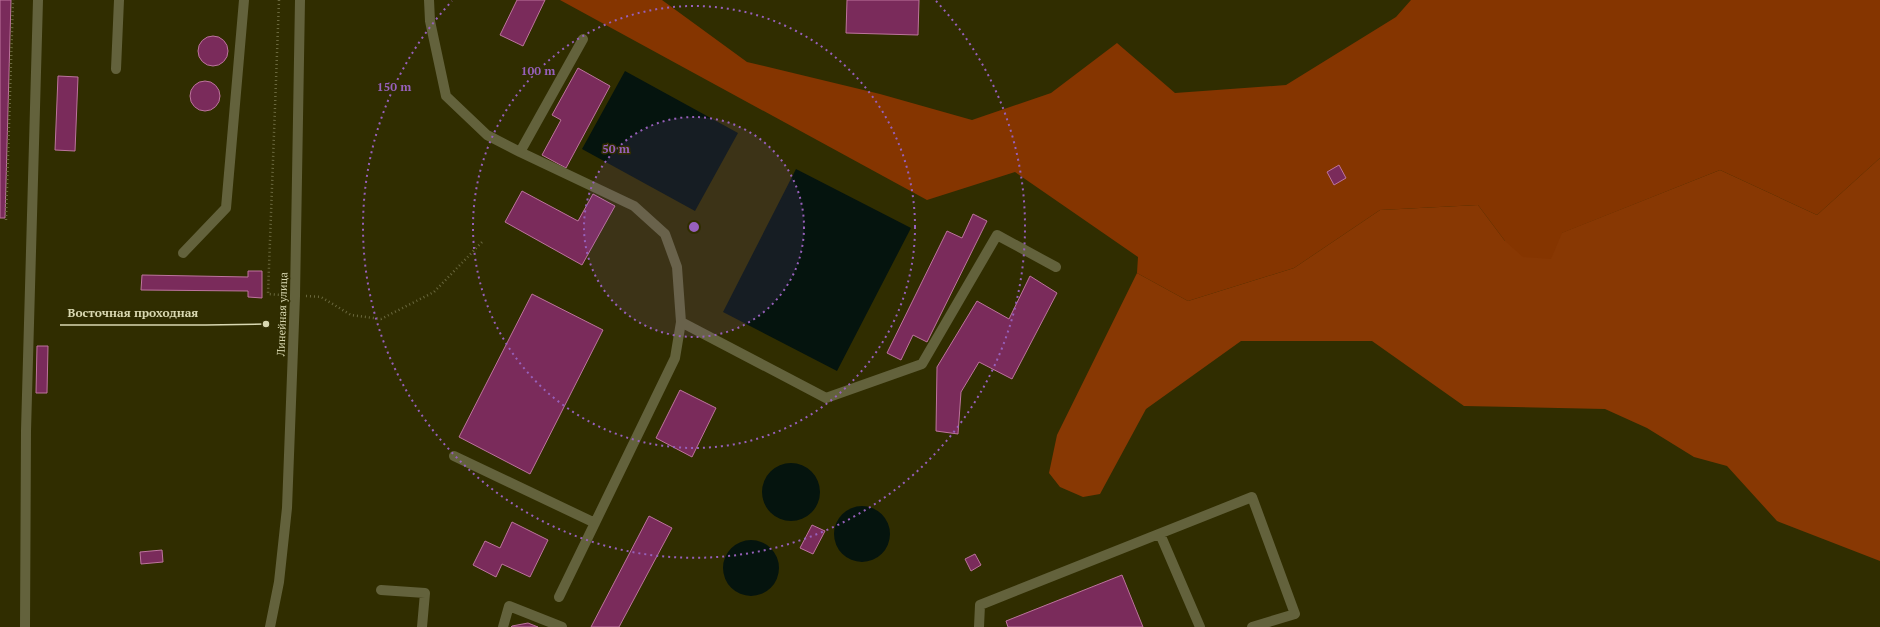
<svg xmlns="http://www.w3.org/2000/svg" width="1880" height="627" font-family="'PT Serif',serif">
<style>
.green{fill:#883803}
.forest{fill:#853500}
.water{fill:#05140e}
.building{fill:#7a2b5b;stroke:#bd749d}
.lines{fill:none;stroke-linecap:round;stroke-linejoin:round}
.path{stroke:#6a683d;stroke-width:2.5;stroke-dasharray:1 3;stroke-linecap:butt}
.minor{stroke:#63623c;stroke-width:10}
.ring{fill:none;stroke:#9760bb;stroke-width:2;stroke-dasharray:2 4}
.labels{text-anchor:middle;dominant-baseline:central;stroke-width:3;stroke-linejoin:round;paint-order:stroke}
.street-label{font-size:11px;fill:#d9d8b1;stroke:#302d00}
.centre{fill:#9760bb;stroke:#302d00;stroke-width:2}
.ring-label{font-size:12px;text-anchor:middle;font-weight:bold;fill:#9760bb;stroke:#302d00;stroke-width:3;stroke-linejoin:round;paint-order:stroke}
.leader{fill:none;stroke:#d9d8b1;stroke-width:1.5}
.callout-dot{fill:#d9d8b1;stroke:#302d00;stroke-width:1.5}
.callout-label{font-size:12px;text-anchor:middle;font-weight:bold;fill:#d9d8b1;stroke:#302d00;stroke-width:3;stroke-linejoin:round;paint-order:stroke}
</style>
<rect width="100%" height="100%" fill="#302d00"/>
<path class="green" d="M1880,158V561L1777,521L1727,466L1694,457L1647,428L1605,409L1464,406L1372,341H1241L1146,409L1100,494L1083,497L1060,487L1049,473L1057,435L1137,273L1188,301L1294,268L1380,210L1478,205L1505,241L1561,233L1720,170L1817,215Z"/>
<path class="forest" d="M560,0H662L747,62L880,94L972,120L1051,93L1117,43L1175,93L1286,85L1396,17L1411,0H1880V158L1817,215L1720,170L1562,233L1551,259L1523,257L1505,241L1478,205L1380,210L1294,268L1188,301L1137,273L1138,257L1015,172L927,200Z"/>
<path class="water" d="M625,71L738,133L695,211L582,149Z
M796,169L911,228L837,371L723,312Z
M762 492a29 29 0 1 1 58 0a29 29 0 1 1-58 0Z
M834 534a28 28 0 1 1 56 0a28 28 0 1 1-56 0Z
M723 568a28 28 0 1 1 56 0a28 28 0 1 1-56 0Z"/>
<path class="building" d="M0,0H11L5,218H0Z
M517,0H545L523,46L500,35Z
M847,0H919L918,35L846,33Z
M198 51a15 15 0 1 1 30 0a15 15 0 1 1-30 0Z
M578,68L610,86L566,168L542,155L561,120L552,115Z
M58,76L78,77L75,151L55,150Z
M190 96a15 15 0 1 1 30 0a15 15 0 1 1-30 0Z
M1339,165L1346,178L1334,185L1327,172Z
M522,191L578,221L593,194L615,206L582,265L505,222Z
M973,214L987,221L927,342L913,335L901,360L887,353L947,231L962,238Z
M248,271H262V298L248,297V291L141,290L142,275L248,277Z
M1030,276L1057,293L1012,379L979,362L961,392L958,434L936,431L937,367L977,301L1009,319Z
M532,294L603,330L530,474L459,437Z
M37,346H48L47,393H36Z
M680,390L716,408L692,457L656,438Z
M649,516L672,528L619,627H591Z
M512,522L548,540L530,577L502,564L496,577L473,565L485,541L500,548Z
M812,525L825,531L813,554L800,548Z
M162,550L163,562L141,564L140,552Z
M975,554L981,565L971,571L965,559Z
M1122,575L1143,627H1008L1006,621Z
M528,623L538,627H511L512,626Z"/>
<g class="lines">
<path class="path" d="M279,0L268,294L283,295
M6,220L13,0
M306,296L321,297L351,315L381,319L434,292L483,241"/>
<path class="minor" d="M429,0L430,21L446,96L487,135L520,152L634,206L665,234L677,267L681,322L675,358L559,597
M116,69L119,0
M520,152L583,39
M183,253L226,208L244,0
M681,322L826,398L922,364L997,235L1056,267
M454,456L595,523
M1160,534L1200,627
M381,590L425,593L422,627
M25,627L26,431L38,0
M270,627L279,582L287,508L295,296L300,0
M503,627L509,606L562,627
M979,627L980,605L1252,497L1295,614L1252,627"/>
</g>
<circle cx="694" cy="227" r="110" fill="#9760bb" fill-opacity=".12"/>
<g class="ring">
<circle cx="694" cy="227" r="110"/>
<circle cx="694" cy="227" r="221"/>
<path d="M936 1A331 331 0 1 1 452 1"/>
</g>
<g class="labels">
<g class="street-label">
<text transform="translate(282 314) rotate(-88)">Линейная улица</text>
</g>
</g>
<circle cx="694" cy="227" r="6" class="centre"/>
<g class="ring-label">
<text x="538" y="75">100 m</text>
<text x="394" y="91">150 m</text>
<text x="616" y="153">50 m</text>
</g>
<path class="leader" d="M266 324L206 325H60"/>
<circle class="callout-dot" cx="266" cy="324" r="4"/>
<g class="callout-label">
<text x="133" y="317">Восточная проходная</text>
</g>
</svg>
